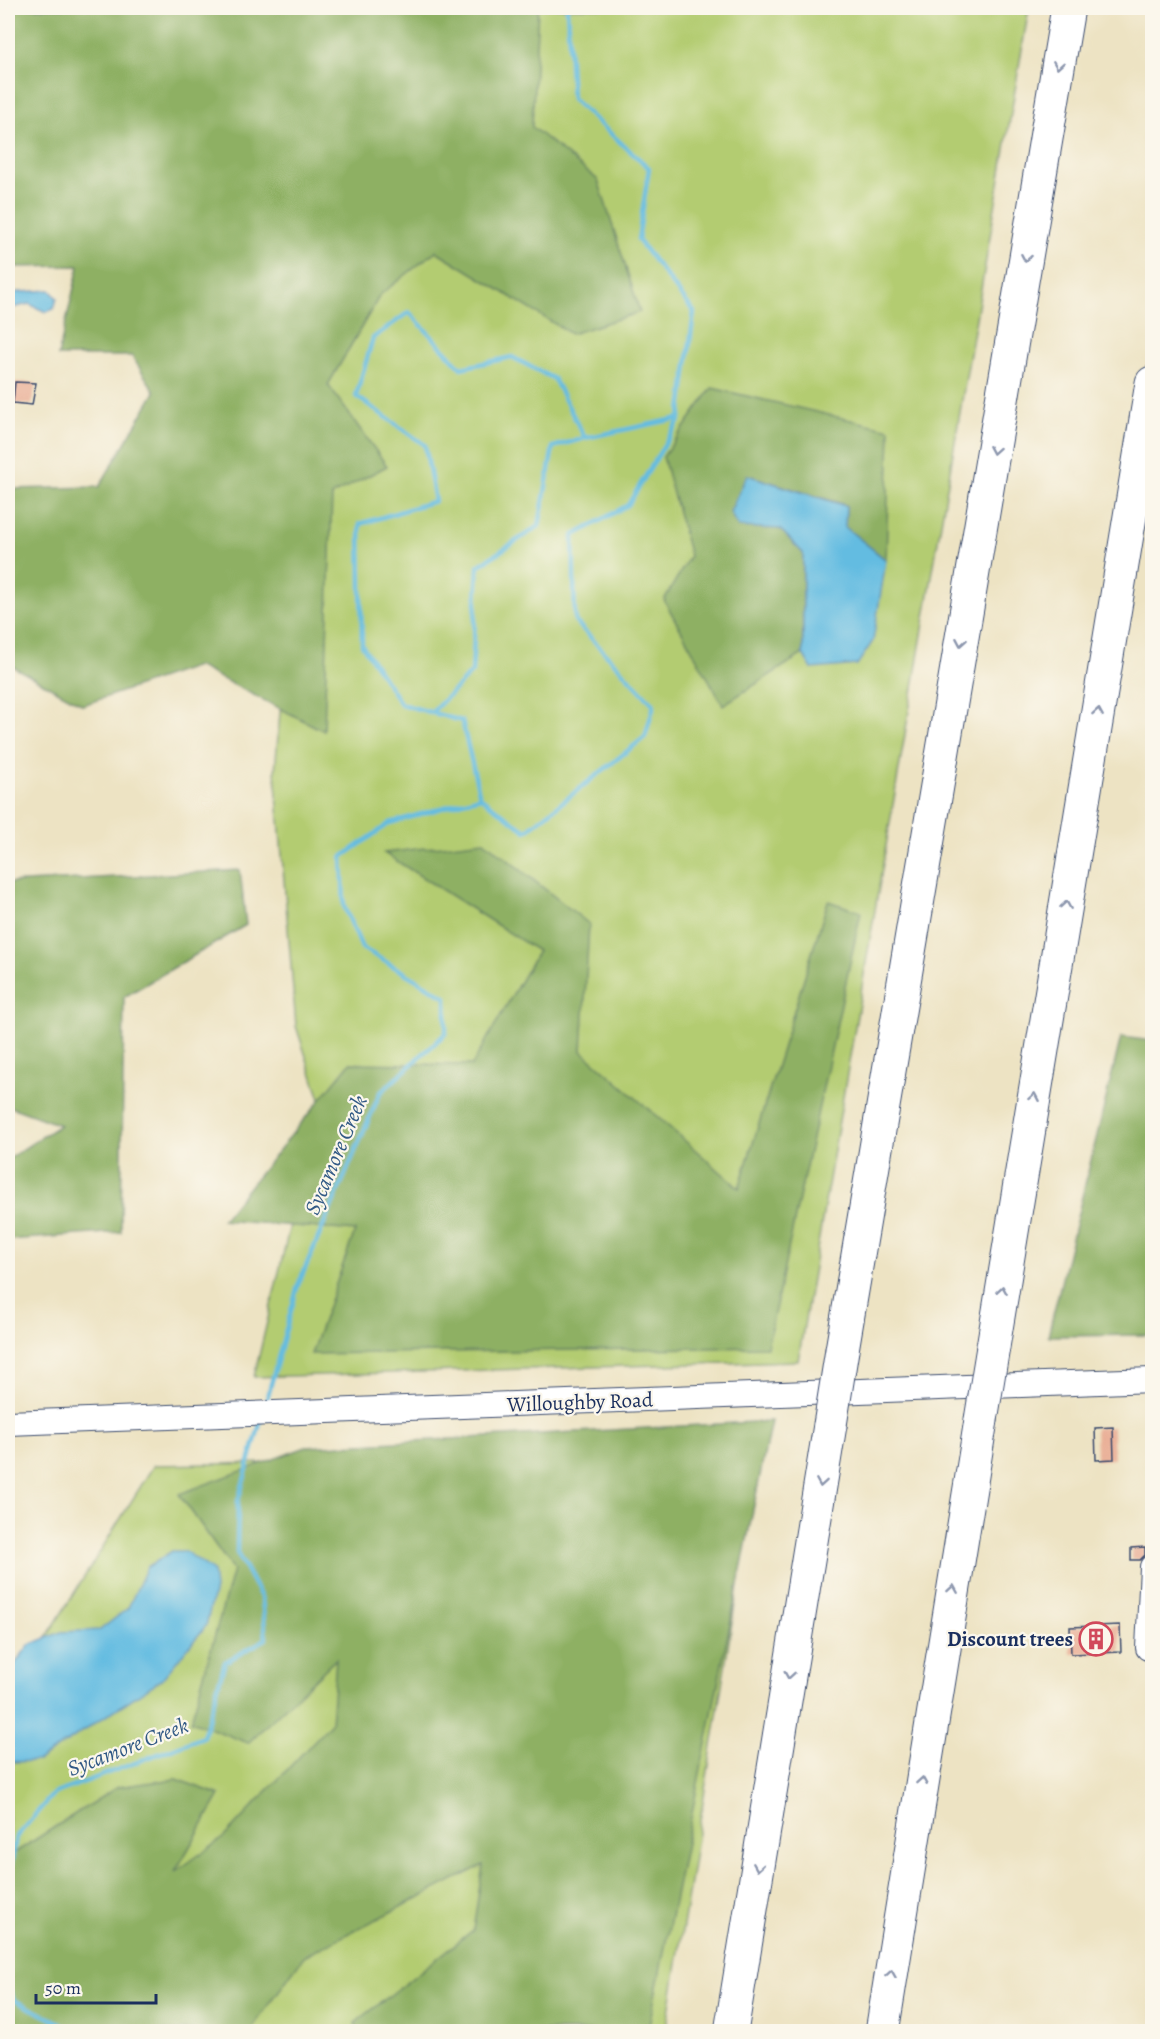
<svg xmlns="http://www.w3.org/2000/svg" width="1160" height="2039" font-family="Alegreya,serif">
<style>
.green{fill:#b3cc71;stroke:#677e68;stroke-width:1.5}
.forest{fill:#8eb063;stroke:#547060;stroke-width:1.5}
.water{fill:#64bce1;stroke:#4076a0;stroke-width:1.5}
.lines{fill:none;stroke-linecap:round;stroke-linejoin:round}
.stream{stroke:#64bce1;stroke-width:4.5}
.building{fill:#e9ae95}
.minor-casing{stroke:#3a4a6d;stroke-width:26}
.highway-casing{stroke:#3a4a6d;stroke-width:35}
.minor{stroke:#fff;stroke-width:24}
.highway{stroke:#fff;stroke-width:33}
.highway-bridge-casing{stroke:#3a4a6d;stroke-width:35;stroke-linecap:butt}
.highway-bridge{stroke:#fff;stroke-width:33}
.oneway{stroke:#8d97ae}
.labels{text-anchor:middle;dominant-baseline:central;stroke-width:4.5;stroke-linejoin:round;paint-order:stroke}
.street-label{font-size:21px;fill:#1b2f5e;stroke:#fbf7ec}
.poi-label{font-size:21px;font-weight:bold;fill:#1b2f5e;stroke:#fbf7ec;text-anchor:end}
.water-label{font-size:22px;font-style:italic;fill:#315985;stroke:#fbf7ec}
</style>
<rect width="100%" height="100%" fill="#fbf7ec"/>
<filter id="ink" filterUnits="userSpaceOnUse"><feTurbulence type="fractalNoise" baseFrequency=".0167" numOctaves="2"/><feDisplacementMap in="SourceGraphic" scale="12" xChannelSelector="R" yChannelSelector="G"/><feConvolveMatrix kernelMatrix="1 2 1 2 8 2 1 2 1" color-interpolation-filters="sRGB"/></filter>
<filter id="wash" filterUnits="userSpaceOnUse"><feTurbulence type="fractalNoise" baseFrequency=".008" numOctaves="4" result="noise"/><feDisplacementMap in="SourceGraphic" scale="24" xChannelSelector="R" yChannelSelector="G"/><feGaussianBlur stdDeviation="1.35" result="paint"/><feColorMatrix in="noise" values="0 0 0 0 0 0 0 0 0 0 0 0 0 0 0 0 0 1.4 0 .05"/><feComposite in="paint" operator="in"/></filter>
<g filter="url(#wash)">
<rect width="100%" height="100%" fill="#ede3c3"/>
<path class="green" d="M506,8H1029L798,1361L254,1377L320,1099L296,1026L275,771L309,373Z
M759,1455L666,2031H8V1699L154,1465Z"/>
<path class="forest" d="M8,8H538L532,127L598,180L640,312L571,334L436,251L380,295L328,385L387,466L332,495L324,731L197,666L83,705L8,664V489L99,487L155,392L132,356H58L79,266L8,267Z
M712,388L890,429L886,560L845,527L846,505L747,475L780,529L803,553V654L723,705L664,600L690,556L663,457Z
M484,841L589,924L582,1051L739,1188L828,901L861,912L767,1347L311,1354L355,1231L222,1220L350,1063L472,1065L538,951L384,853Z
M240,870L246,925L124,997L121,1232L8,1240V1159L60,1125L8,1106V883Z
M1121,1037L1152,1041V1335L1048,1336Z
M771,1421L648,2031H357L355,2023L473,1930L483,1865L304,1956L250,2031H8V1857L117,1787L176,1779L220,1795L175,1872L224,1837L331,1723L336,1659L248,1743L191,1721L233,1570L179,1494L306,1447Z"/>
<path class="water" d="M50,290L57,298L54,309L46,312L29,304L8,309V293Z
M747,475L846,506L845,527L886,560L873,641L857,665L812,669L803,654V553L780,529L738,527L730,512Z
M172,1551H185L213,1571L215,1589L206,1626L162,1679L38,1761L9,1762L8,1759V1673L29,1645L61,1632L100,1630L128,1608L147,1567Z"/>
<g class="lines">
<path class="stream" d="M431,713L472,672L478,566L539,526L553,447L585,438
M480,797L526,831L645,737L654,705L575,621L573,536L628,505L680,419
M265,1406L298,1285L380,1093L446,1033V997L362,948L344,906L342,857L390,823L480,797L462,721L401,704L362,645L360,524L435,501L425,445L356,396L373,338L409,312L461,368L512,357L554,379L585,438L680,418L694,312L638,240L649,168L572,99L567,8
M8,1881L16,1837L53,1794L203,1737L225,1662L266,1639L262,1599L237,1553L238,1501L261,1420
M8,1987L14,2000L78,2032"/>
</g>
<g id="blocks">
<path class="building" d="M15,382L36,383L32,405L13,403Z
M1113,1427L1114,1459L1096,1460L1095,1428Z
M1145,1547V1555L1140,1560H1131V1548Z
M1120,1625L1121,1652L1071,1654L1070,1627Z"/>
</g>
</g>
<g filter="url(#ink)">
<use href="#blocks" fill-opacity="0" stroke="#3a4a6d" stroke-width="1.5"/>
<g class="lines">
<defs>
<path id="minor" d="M8,1423L1152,1380
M1148,1648L1152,1567"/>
<path id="highway" d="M993,1347L1152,383
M842,1350L1068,8
M731,2032L830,1425
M882,2032L981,1420"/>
</defs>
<use href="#minor" class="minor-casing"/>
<use href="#highway" class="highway-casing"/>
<use href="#minor" class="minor"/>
<use href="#highway" class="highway"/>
<defs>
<path id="highway-bridge" d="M981,1420L993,1347
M830,1425L842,1350"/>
</defs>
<use href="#highway-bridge" class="highway-bridge-casing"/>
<use href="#highway-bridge" class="highway-bridge"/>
</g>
<defs><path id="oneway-chevron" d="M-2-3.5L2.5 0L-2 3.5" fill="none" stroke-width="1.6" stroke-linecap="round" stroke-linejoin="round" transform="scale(1.5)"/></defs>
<g class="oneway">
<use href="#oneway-chevron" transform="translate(1058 65) rotate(99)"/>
<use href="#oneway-chevron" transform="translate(1026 258) rotate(100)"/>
<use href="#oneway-chevron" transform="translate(994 450) rotate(100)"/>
<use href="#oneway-chevron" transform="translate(961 642) rotate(100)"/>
<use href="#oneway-chevron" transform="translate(1098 712) rotate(-81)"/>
<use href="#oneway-chevron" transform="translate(1066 905) rotate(-81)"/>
<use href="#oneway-chevron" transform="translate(1034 1097) rotate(-80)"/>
<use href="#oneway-chevron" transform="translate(1002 1290) rotate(-81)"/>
<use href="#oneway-chevron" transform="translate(821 1483) rotate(99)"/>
<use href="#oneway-chevron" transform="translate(953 1589) rotate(-81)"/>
<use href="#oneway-chevron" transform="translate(789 1675) rotate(99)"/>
<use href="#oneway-chevron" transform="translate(922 1781) rotate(-81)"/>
<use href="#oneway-chevron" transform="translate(758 1867) rotate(99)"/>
<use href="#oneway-chevron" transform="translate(891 1974) rotate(-81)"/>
</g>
</g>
<defs>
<symbol id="building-ring" viewBox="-11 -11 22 22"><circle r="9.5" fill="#fbf7ec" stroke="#d1495b" stroke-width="1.5"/><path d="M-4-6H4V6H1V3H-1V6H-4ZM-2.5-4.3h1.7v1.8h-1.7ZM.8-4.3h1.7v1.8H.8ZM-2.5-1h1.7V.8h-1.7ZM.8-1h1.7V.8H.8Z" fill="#d1495b"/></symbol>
</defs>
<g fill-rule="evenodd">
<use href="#building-ring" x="1077" y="1620" width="38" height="38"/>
</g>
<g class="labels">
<g class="street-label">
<text transform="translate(580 1402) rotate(-2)">Willoughby Road</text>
</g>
<g class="poi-label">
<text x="1073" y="1639">Discount trees</text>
</g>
<g class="water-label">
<text transform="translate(336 1155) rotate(-67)">Sycamore Creek</text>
<text transform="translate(128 1747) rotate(-21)">Sycamore Creek</text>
</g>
</g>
<rect width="1160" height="2039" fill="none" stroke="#fbf7ec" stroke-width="30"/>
<path d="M36 1994v9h120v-9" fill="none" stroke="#1b2f5e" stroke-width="3"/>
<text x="45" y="1994" font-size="18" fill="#1b2f5e" stroke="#fbf7ec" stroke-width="4.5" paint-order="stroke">50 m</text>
</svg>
